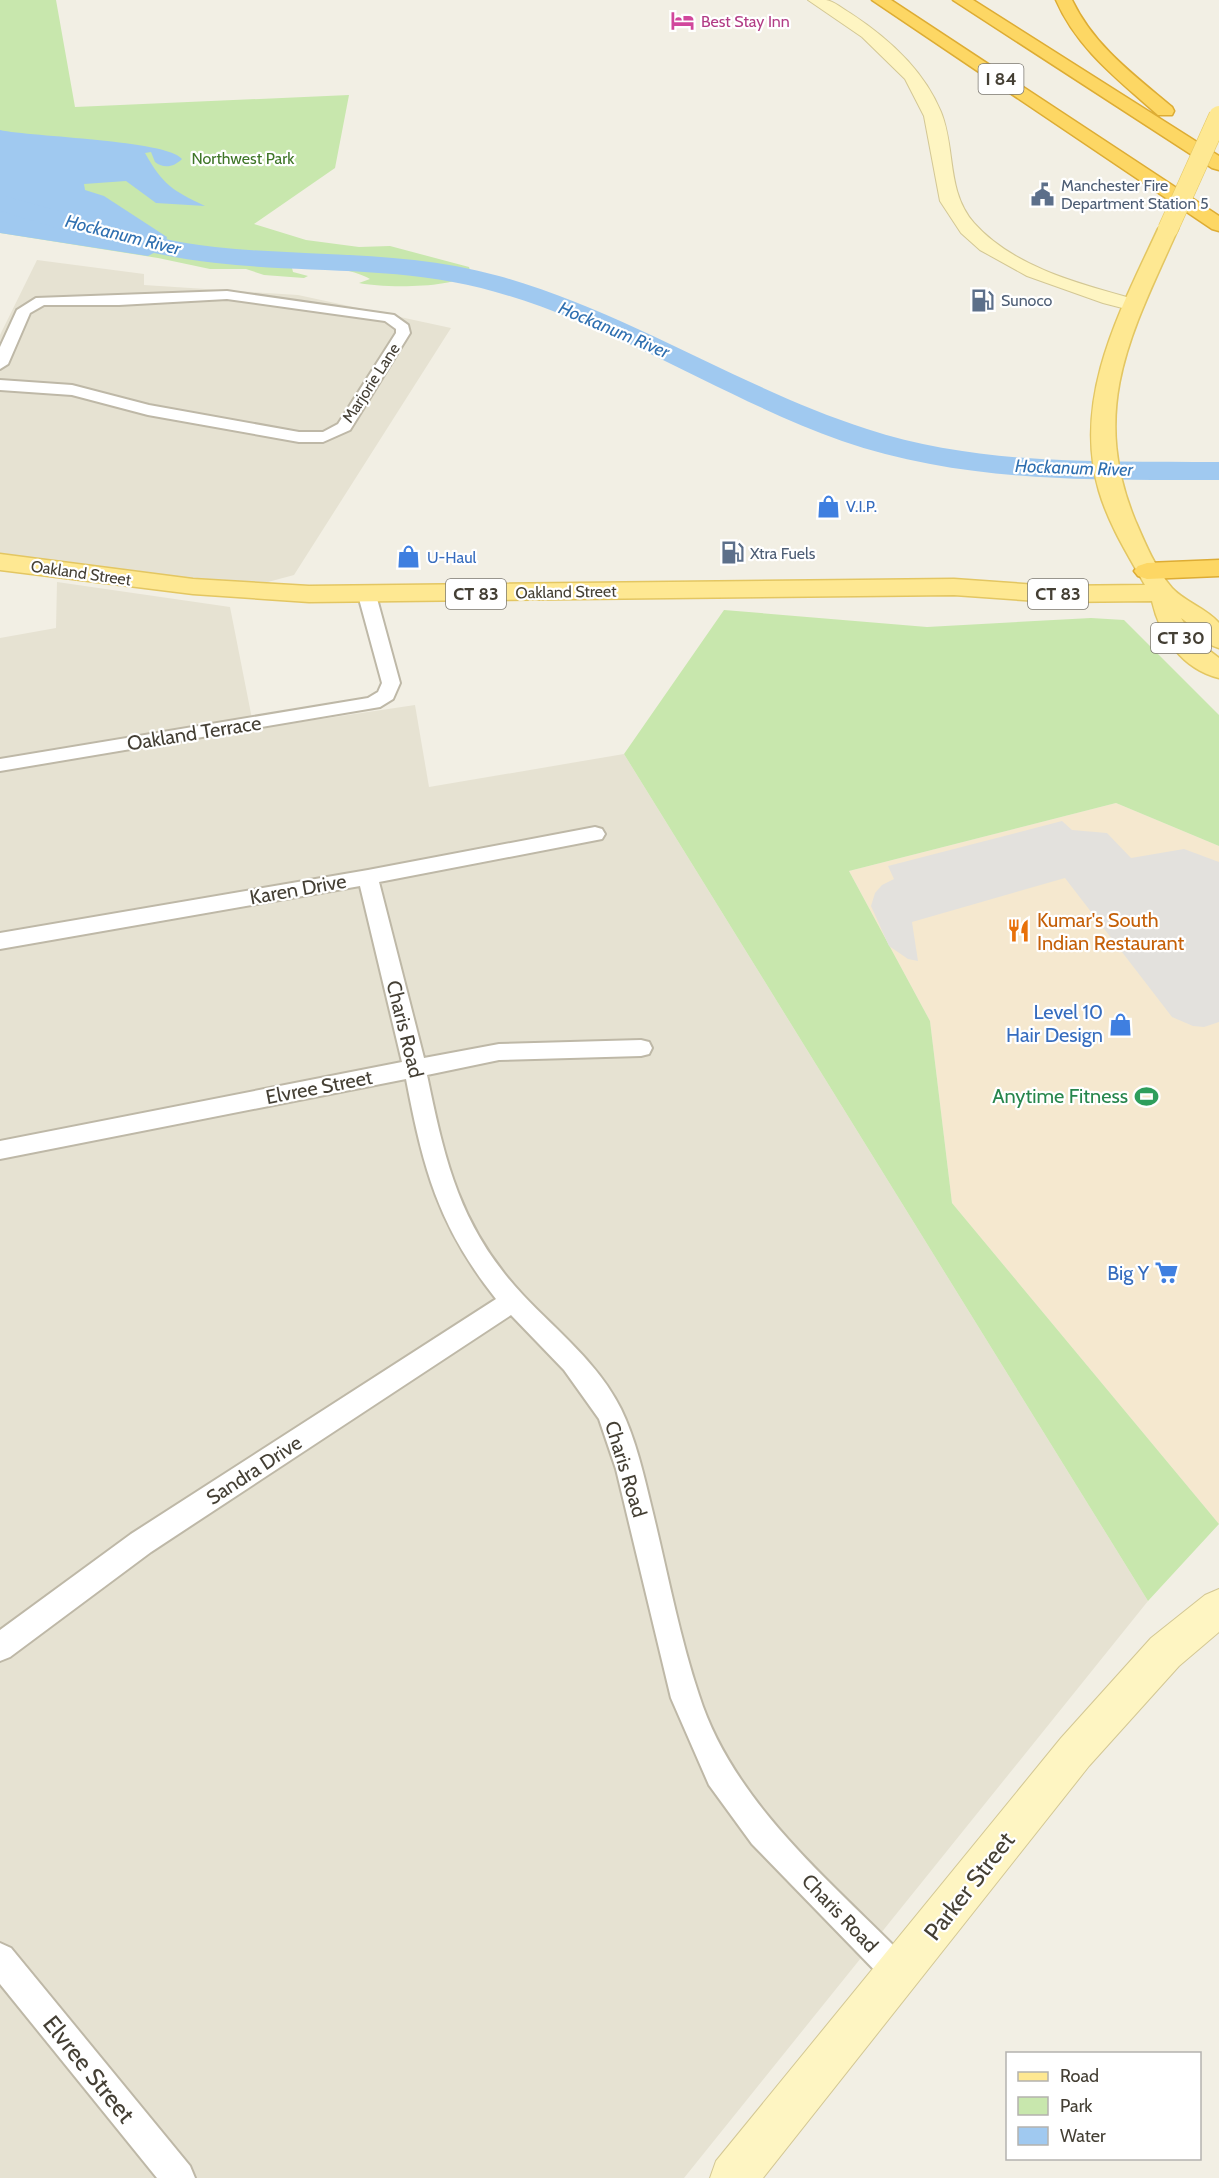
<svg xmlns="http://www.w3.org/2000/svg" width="1219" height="2178" font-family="Cabin,sans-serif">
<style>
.residential{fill:#e6e2d2}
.commercial{fill:#f5e8cf}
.green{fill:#c8e7ad}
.parking{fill:#e3e1dd}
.water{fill:#a0c9f0}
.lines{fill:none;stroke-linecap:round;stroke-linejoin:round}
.river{fill:#a0c9f0;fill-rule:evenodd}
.street-casing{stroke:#beb8a7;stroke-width:4}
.secondary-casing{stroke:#d3c794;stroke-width:2}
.primary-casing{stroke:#e3c662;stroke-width:3}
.highway-casing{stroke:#ddac34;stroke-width:3}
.street{fill:#fff;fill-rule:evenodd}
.secondary{fill:#fef5c2;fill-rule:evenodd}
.primary{fill:#fee892;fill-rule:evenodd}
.highway{fill:#fdd764;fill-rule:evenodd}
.primary-bridge-casing{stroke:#e3c662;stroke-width:21;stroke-linecap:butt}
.primary-bridge{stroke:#fee892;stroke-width:20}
.labels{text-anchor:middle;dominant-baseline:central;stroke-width:4.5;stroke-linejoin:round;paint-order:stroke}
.far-hotel-label{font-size:16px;fill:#b23c85;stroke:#fff;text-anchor:start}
.far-park-label{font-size:16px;fill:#3f7628;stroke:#fff}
.far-service-label{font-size:16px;fill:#4e5e75;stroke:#fff;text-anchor:start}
.far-street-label{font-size:16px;fill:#443f34;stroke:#fff}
.far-shop-label{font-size:16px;fill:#366cbe;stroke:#fff;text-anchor:start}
.shield{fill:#fff;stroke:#7c7971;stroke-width:1.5}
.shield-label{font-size:18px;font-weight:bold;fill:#443f34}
.far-water-label{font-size:18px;font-style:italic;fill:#2e6fb0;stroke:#fff}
.street-label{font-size:20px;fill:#443f34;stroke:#fff}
.food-label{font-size:20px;fill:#c56008;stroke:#fff;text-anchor:start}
.shop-label{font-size:20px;fill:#366cbe;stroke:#fff;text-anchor:end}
.leisure-label{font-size:20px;fill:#27864d;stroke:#fff;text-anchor:end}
.near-street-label{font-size:24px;fill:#443f34;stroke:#fff}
</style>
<rect width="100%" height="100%" fill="#f2efe4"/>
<path class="residential" d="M37,260L144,274V285L298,295L451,328L294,575L249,587L0,556V335Z
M57,582L230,607L254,729L415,705L429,787L624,754L1148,1601L684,2178H0V638L56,628Z"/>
<path class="commercial" d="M1116,803L1219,846V1524L952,1203L930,1021L849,871Z"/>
<path class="green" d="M0,0H56L75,107L349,95L335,168L254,224L306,240L359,247L390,246L469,267L471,273C455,289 382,288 359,283L370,279C353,269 310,262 292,268L293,272L308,276L304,278L264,275L246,269H210L158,258L0,233Z
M724,610L927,627L1091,618L1124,620L1219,715V846L1116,803L849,871L930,1021L952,1203L1219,1524L1148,1601L624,754Z"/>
<path class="parking" d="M1062,821L1072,830L1107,833L1131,858L1184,849L1219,862V1022L1204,1027L1193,1026L1172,1017L1065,878L912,922L918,961L908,959L889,946L871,906L875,893L882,885L894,879L888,866Z"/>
<path class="water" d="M0,130C32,137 167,140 182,159C174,167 164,169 155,162L151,152L145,153C163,185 172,190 205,206L156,203L126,181L84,184L85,190L104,196L167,237L165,247L148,256L0,233Z"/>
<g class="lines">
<path class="river" d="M0,195C72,213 141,239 215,247C310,257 406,250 499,276C628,312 740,388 867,429C980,466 1101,461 1219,462V480C1093,480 963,483 842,441C719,397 608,320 481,288C394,266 304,273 216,263C142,255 71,232 0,211Z"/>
<defs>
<path id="street" d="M227,291L394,315L408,325L410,333L350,430L323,442H299L148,415L72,395L0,390V380L72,385L149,405L299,432H323L338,424L396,333V329L385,321L227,299L119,305H44L30,313L8,364L0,369V347L17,310L36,298Z
M367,590L376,595L400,683L393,699L380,707L0,771V759L368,698L378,692L382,683L358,595Z
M595,827L602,829L605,834L602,839L379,882L424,1058L499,1044L641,1040L649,1042L652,1048L649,1054L641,1056L499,1060L427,1075C445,1162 460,1228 523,1295C557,1331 599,1364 621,1409C636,1440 644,1476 652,1509C667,1570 679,1635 699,1695C733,1803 833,1883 910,1962L915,1973L910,1984L899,1989L888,1984L752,1844L709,1785L671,1698L616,1469L599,1419L564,1370L511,1315L151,1552L10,1657L0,1661V1630L131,1534L496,1299C438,1226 423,1168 406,1079L0,1159V1141L402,1062L360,886L0,949V933L368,870Z
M0,1943L11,1948L190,2166L195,2178H157L0,1984Z"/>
<path id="secondary" d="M808,0C814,0 820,0 826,0C834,1 843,9 850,13C887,37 924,70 941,112C956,149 946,191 974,223C1015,269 1085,285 1141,301L1144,305L1141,309L1134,311L1103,303L1027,276L980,250L961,233L940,201L924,116L905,79L862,37Z
M1219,1589V1632L1179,1666L1089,1766L763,2178H710L716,2161L1061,1738L1151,1638L1205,1595Z"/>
<path id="primary" d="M1168,223L1175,225L1178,229C1132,332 1089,407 1135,520C1144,541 1156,570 1172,588C1185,602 1206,608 1219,623V648C1203,644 1195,627 1181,618L1194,639L1219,658V678C1182,669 1160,636 1152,601L1052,602L954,595L309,602L193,594L0,570V554L193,579L309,586L954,579L1052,586L1145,585C1128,555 1109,525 1099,491C1072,398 1120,311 1158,229L1161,225Z"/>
<path id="highway" d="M872,0H891L1219,216V231L1212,229Z
M953,0H973L1219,156V170L1212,168Z
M1056,0H1072C1094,46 1134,75 1172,107L1174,111L1172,115H1158C1119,80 1077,49 1056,0Z
M1219,560V576L1147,579L1138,576L1134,571L1138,566L1147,563Z"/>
</defs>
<use href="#street" class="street-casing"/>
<use href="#secondary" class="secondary-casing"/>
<use href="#primary" class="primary-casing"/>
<use href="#highway" class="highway-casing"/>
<use href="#street" class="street"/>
<use href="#secondary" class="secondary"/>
<use href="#primary" class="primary"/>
<use href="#highway" class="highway"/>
<defs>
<path id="primary-bridge" d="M1168,229L1219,116"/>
</defs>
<use href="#primary-bridge" class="primary-bridge-casing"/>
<use href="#primary-bridge" class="primary-bridge"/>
</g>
<defs>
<symbol id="hotel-bare" viewBox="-9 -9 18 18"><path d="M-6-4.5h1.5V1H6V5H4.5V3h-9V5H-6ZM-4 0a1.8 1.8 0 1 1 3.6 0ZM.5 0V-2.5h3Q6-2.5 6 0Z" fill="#d1479c" stroke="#fff" stroke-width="2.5" paint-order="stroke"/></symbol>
<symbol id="civic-bare" viewBox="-9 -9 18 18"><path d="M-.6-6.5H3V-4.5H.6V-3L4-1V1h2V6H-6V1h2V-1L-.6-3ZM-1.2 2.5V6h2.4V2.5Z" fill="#5c6f8a" stroke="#fff" stroke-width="2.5" paint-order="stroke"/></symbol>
<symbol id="fuel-bare" viewBox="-9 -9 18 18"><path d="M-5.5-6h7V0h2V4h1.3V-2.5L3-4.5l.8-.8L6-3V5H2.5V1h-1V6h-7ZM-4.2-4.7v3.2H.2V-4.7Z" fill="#5c6f8a" stroke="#fff" stroke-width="2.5" paint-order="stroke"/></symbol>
<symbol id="shop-bare" viewBox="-9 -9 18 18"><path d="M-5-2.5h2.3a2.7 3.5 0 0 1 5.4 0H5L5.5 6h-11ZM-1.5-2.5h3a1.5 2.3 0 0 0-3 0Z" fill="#3f7fe0" stroke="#fff" stroke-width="2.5" paint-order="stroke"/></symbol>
<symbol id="restaurant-bare" viewBox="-9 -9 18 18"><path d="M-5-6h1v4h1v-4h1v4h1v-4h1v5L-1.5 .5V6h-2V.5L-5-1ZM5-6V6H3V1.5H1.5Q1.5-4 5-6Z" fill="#e8710a" stroke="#fff" stroke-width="2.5" paint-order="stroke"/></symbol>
<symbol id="stadium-bare" viewBox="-9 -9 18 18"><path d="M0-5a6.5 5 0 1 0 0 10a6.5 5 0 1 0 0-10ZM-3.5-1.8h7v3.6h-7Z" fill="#2e9e5b" stroke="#fff" stroke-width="2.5" paint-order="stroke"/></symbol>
<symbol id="supermarket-bare" viewBox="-9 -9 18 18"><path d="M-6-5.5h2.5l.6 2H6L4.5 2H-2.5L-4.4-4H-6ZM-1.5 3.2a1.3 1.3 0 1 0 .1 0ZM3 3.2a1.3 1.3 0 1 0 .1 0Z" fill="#3f7fe0" stroke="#fff" stroke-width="2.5" paint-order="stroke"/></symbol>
</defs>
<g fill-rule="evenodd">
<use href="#hotel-bare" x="666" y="4" width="33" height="33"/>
<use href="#civic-bare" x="1026" y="178" width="33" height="33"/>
<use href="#fuel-bare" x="966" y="284" width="33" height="33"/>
<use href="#shop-bare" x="812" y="490" width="33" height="33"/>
<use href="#fuel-bare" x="716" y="536" width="33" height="33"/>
<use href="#shop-bare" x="392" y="540" width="33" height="33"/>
<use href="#restaurant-bare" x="1002" y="914" width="33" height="33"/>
<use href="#shop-bare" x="1104" y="1008" width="33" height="33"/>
<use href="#stadium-bare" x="1130" y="1080" width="33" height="33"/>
<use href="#supermarket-bare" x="1150" y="1256" width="33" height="33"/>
</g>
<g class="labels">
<g class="far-hotel-label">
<text x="701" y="21">Best Stay Inn</text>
</g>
<g class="far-park-label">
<text x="243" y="158">Northwest Park</text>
</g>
<g class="far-service-label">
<text x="1061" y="185">Manchester Fire<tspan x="1061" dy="18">Department Station 5</tspan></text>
<text x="1001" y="300">Sunoco</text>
<text x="750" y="553">Xtra Fuels</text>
</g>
<g class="far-street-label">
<text transform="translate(371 383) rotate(-57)">Marjorie Lane</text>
<text transform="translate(81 573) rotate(8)">Oakland Street</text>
<text transform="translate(566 592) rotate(-1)">Oakland Street</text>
</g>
<g class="far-shop-label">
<text x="846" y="506">V.I.P.</text>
<text x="427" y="557">U-Haul</text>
</g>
<g class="shield">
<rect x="978.5" y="64" width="45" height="30" rx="4.5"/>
<rect x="446" y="579" width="60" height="30" rx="4.5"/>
<rect x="1028" y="579" width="60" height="30" rx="4.5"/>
<rect x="1151" y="623" width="60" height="30" rx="4.5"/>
</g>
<g class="shield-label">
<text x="1001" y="79">I 84</text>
<text x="476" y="594">CT 83</text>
<text x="1058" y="594">CT 83</text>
<text x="1181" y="638">CT 30</text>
</g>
<g class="far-water-label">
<text transform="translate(123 235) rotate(14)">Hockanum River</text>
<text transform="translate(614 330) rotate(23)">Hockanum River</text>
<text transform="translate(1074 468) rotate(2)">Hockanum River</text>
</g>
<g class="street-label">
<text transform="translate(194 733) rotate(-9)">Oakland Terrace</text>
<text transform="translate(298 889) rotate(-10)">Karen Drive</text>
<text transform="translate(405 1029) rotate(76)">Charis Road</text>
<text transform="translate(319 1087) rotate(-11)">Elvree Street</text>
<text transform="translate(626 1469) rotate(73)">Charis Road</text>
<text transform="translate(254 1470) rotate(-33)">Sandra Drive</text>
<text transform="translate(840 1913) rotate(46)">Charis Road</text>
</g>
<g class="food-label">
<text x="1037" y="920">Kumar's South<tspan x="1037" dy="23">Indian Restaurant</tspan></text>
</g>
<g class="shop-label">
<text x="1103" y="1012">Level 10<tspan x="1103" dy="23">Hair Design</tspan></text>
<text x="1149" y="1273">Big Y</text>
</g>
<g class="leisure-label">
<text x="1128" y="1096">Anytime Fitness</text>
</g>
<g class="near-street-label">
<text transform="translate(969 1886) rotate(-52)">Parker Street</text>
<text transform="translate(89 2069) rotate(51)">Elvree Street</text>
</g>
</g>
<rect x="1006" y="2052" width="195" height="108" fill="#ffffff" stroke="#b4b2ae" stroke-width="1.5"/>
<rect x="1018" y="2072" width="30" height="9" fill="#fee892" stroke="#b4b2ae" stroke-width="1.5"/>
<text x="1060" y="2082" font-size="18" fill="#443f34">Road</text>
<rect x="1018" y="2097" width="30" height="18" fill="#c8e7ad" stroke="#b4b2ae" stroke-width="1.5"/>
<text x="1060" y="2112" font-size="18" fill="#443f34">Park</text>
<rect x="1018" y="2127" width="30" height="18" fill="#a0c9f0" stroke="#b4b2ae" stroke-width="1.5"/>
<text x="1060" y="2142" font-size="18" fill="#443f34">Water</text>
</svg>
